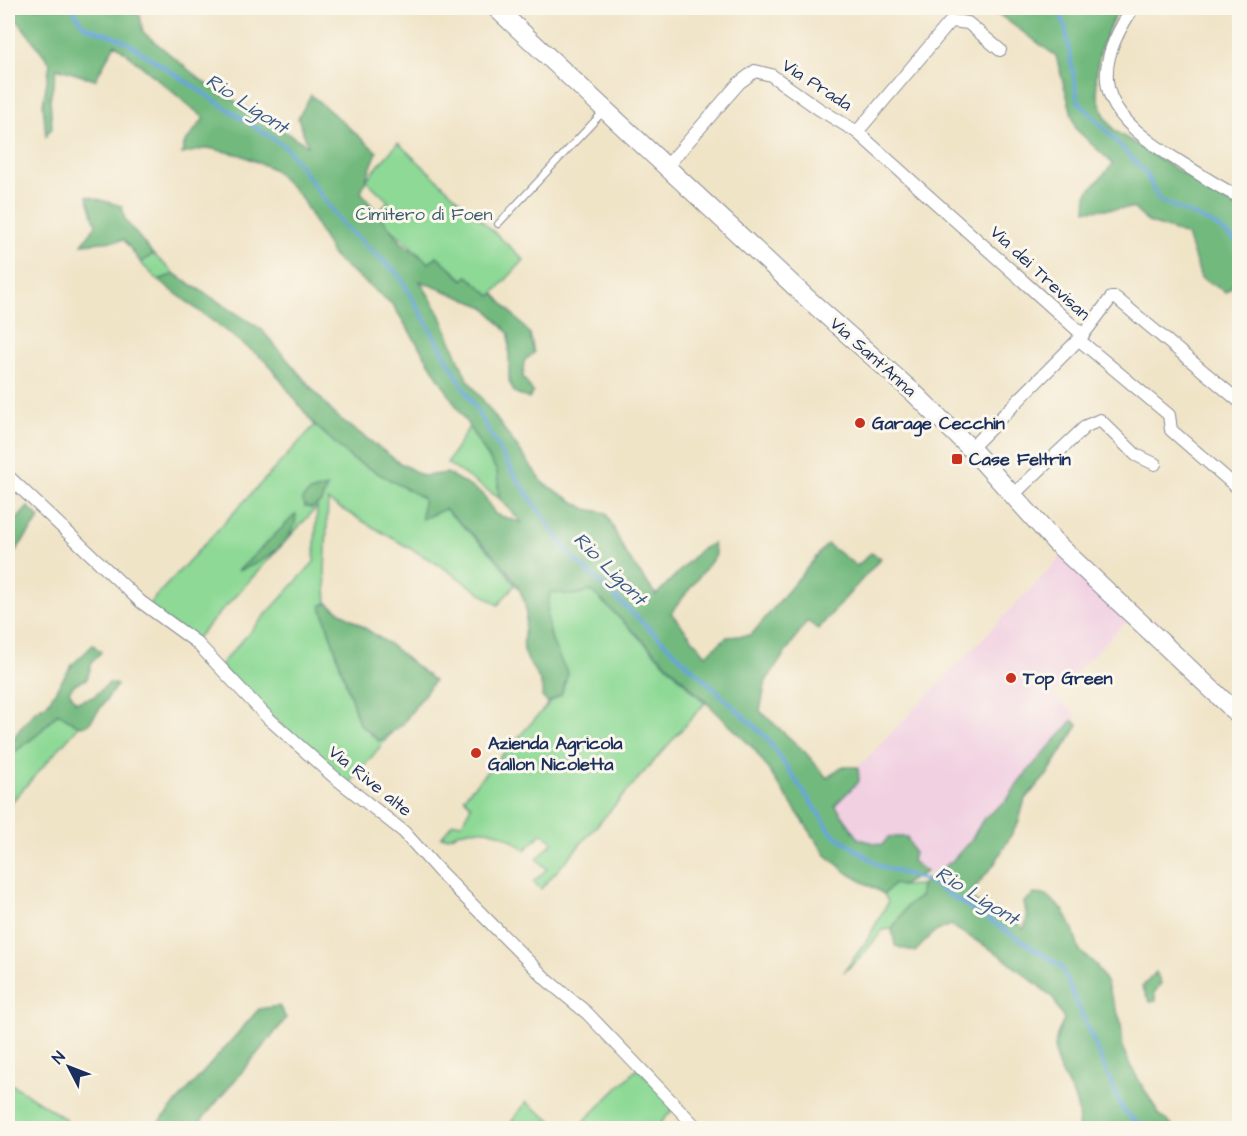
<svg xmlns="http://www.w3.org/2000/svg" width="1247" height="1136" font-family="'Architects Daughter',sans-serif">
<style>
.built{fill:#f1d0e2}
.green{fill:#8dd995;stroke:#54847a;stroke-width:1.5}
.forest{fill:#72b97e;stroke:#46746e;stroke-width:1.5}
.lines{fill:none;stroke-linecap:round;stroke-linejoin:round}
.stream{stroke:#68a6da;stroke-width:4}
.service-casing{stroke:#868a92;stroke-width:8}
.minor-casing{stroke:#868a92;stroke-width:14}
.secondary-casing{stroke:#868a92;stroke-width:20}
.service{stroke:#fff;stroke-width:6}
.minor{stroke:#fff;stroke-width:12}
.secondary{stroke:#fff;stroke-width:18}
.poi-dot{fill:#c8321e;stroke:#fbf7ec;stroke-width:2}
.labels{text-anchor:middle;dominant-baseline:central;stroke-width:6;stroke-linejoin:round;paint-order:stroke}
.street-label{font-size:18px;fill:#1b2f5e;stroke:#fbf7ec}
.park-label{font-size:18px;fill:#385a6c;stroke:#fbf7ec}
.poi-label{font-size:18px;font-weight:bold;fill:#1b2f5e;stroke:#fbf7ec;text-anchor:start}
.water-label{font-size:20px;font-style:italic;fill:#365989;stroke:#fbf7ec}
</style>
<rect width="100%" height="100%" fill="#fbf7ec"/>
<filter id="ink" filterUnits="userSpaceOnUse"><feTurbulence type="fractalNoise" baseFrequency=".0167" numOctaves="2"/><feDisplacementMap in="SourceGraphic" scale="12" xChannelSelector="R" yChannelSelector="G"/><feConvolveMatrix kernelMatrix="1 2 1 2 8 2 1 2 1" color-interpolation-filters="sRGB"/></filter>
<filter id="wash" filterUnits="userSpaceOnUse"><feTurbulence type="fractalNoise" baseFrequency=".008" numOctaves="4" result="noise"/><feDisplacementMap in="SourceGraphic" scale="24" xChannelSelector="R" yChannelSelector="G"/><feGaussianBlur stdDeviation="1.35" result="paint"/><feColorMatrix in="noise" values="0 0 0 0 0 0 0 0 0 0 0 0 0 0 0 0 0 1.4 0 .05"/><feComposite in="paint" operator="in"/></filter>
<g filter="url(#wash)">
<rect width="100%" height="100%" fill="#f0e4c7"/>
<path class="built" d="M1066,552L1132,616L1053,695L1077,715L1022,778L1007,800L984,818L971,840L953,860L933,876L882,845L859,839L835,805L859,781L858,767Z"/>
<path class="green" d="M398,143L524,260L491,296L467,276L464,280L437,256L429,263L376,215L388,201L366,180Z
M153,254L175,274L158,280L141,263Z
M315,425L352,459L445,509L496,558L515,585L498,605L439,565L328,501L325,572L327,603L321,606L359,723L379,741L392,732L347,787L219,666L314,562L317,507L194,641L147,606Z
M469,427L497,471L499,498L447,463Z
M551,591L573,595L592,591L705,703L541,889L533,882L547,869L537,859L553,842L542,833L525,850C506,834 488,826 464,831C456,833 449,839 441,837L453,823H462L471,806L464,797L553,699L568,674L554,649L545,609Z
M59,712L79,726L8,806V757L37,735Z
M894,883L901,886L921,885L920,897L907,906L892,929L883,930L860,958L844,972L867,940L888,902L884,894Z
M638,1068L675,1107L656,1128H577Z
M8,1082L64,1118L72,1127L8,1128Z
M526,1102L561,1128H507Z"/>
<path class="forest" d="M8,8H120L140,15L143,32L201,80L308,146L298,118L311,95L377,152L361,192L401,242L429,263L437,256L463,280L468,276L491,296L494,293L530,334L534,353L524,361L523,377L533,392L529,399L514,392L509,381V334L485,307L420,281L440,314L466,377L544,484L586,509L606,513L626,554L656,595L700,550L713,543L716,555L671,613L706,655L727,637L751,635L827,544L857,566L871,553L881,558L818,629L807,621L766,681L760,711L805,752L827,778L841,767H858L859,781L835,805L859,839L882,845L889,837H907L914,853L912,861L926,872L901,886L894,884L884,894L849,874L826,855L755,750L592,591L573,595L551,592C541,622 553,647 568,674L561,695L548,703L542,697C545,678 528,668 524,650C521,633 530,620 524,600C512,566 470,533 445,509L422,519L423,498L352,459L312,422L267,362L158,280L175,274L261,329L334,414L400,463L423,476L447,473L483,494L495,514L522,523L499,498L497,471L393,305L334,257L300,196L273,169L241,155L208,148L182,154L184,144L204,118L115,44L95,80L57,68L50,99L52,128L46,136L43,104L50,63Z
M990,8H1120C1096,47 1084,93 1115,131L1239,209V279L1226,292L1201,278L1187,235L1148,222L1133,208L1086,210L1087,193L1113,164L1076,129L1056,56Z
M87,196L122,206L125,220L153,254L141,263L124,240L82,244L96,225Z
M327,487L321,502L312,508L305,507L302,499L310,492Z
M28,507L40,518L8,561V529Z
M296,514C296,543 262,563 238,571Z
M327,603L389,644L434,681L402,725L379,741L359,723L321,606Z
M93,645L101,652L92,662L87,679L75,684L69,691L76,702L93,697L109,683L117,685L88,725L79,726L58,713L37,735L8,757V746L20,729L35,711L47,704L72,665Z
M1073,720L1078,725L1047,775L1025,799L1019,821L995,863L969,895L976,903L1010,917L1024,929L1027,918L1024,902L1034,894L1046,895L1063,910L1073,929L1079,950L1096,965L1106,982L1121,1022L1123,1049L1131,1067L1159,1114L1175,1128H1078C1085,1082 1035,1070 1064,1020L1053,998L1039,986L997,953L950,925L933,933L915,952L895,946L892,929L907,906L920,897L921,885L953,860L971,840L984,818L1007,800L1021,779Z
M1156,972L1161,983L1154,993L1156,1001L1150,1002L1142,987Z
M279,1006L286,1018L281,1025L195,1128H154L259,1009Z"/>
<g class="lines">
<path class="stream" d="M72,8L84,26L123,40L287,148L343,225L399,275L513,473L571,556L766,737L832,833L880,866L928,881L1061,966L1123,1110L1143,1128
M1057,8L1065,26L1078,101L1145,172L1159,200L1215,225L1240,244"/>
</g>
</g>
<g filter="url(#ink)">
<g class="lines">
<defs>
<path id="service" d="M498,224L603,112"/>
<path id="minor" d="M1133,8C1081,85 1111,119 1180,162C1200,174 1219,188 1240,197
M857,132L951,21L968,23L1000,50
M666,167L739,83L755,71L771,75L819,109L857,132L1083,335L970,449
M1083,335L1111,298H1116L1240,402
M1078,339L1169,415L1171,430L1240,490
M8,476L141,602L196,642L268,718L333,776L404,832L439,871L547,980L587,1013L697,1128
M1013,495L1086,426L1100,420L1136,455L1155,464"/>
<path id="secondary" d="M496,8L808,299L915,394L974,452L1055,542L1240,716"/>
</defs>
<use href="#service" class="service-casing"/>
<use href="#minor" class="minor-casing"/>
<use href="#secondary" class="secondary-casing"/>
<use href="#service" class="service"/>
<use href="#minor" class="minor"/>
<use href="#secondary" class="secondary"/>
</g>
</g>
<g class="poi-dot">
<circle cx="860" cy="423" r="6"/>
<rect x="951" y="453" width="12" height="12" rx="3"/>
<circle cx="1011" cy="678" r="6"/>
<circle cx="476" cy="753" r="6"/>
</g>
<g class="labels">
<g class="street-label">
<text transform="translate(817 85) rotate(33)">Via Prada</text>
<text transform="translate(1040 273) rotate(43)">Via dei Trevisan</text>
<text transform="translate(873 357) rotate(42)">Via Sant'Anna</text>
<text transform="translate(370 781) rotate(39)">Via Rive alte</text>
</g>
<g class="park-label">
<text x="424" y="214">Cimitero di Foen</text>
</g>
<g class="poi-label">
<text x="872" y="423">Garage Cecchin</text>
<text x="969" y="459">Case Feltrin</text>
<text x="1023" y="678">Top Green</text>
<text x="488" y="743">Azienda Agricola<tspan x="488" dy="21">Gallon Nicoletta</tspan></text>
</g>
<g class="water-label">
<text transform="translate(247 104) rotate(33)">Rio Ligont</text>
<text transform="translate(610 569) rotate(45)">Rio Ligont</text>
<text transform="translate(977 896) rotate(32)">Rio Ligont</text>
</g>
</g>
<rect width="1247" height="1136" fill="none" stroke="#fbf7ec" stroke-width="30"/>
<g transform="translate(69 1067) rotate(312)" stroke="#fbf7ec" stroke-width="4.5" paint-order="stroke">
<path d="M0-4.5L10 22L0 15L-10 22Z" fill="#1b2f5e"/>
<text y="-9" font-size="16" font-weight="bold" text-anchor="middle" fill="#1b2f5e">N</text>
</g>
</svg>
